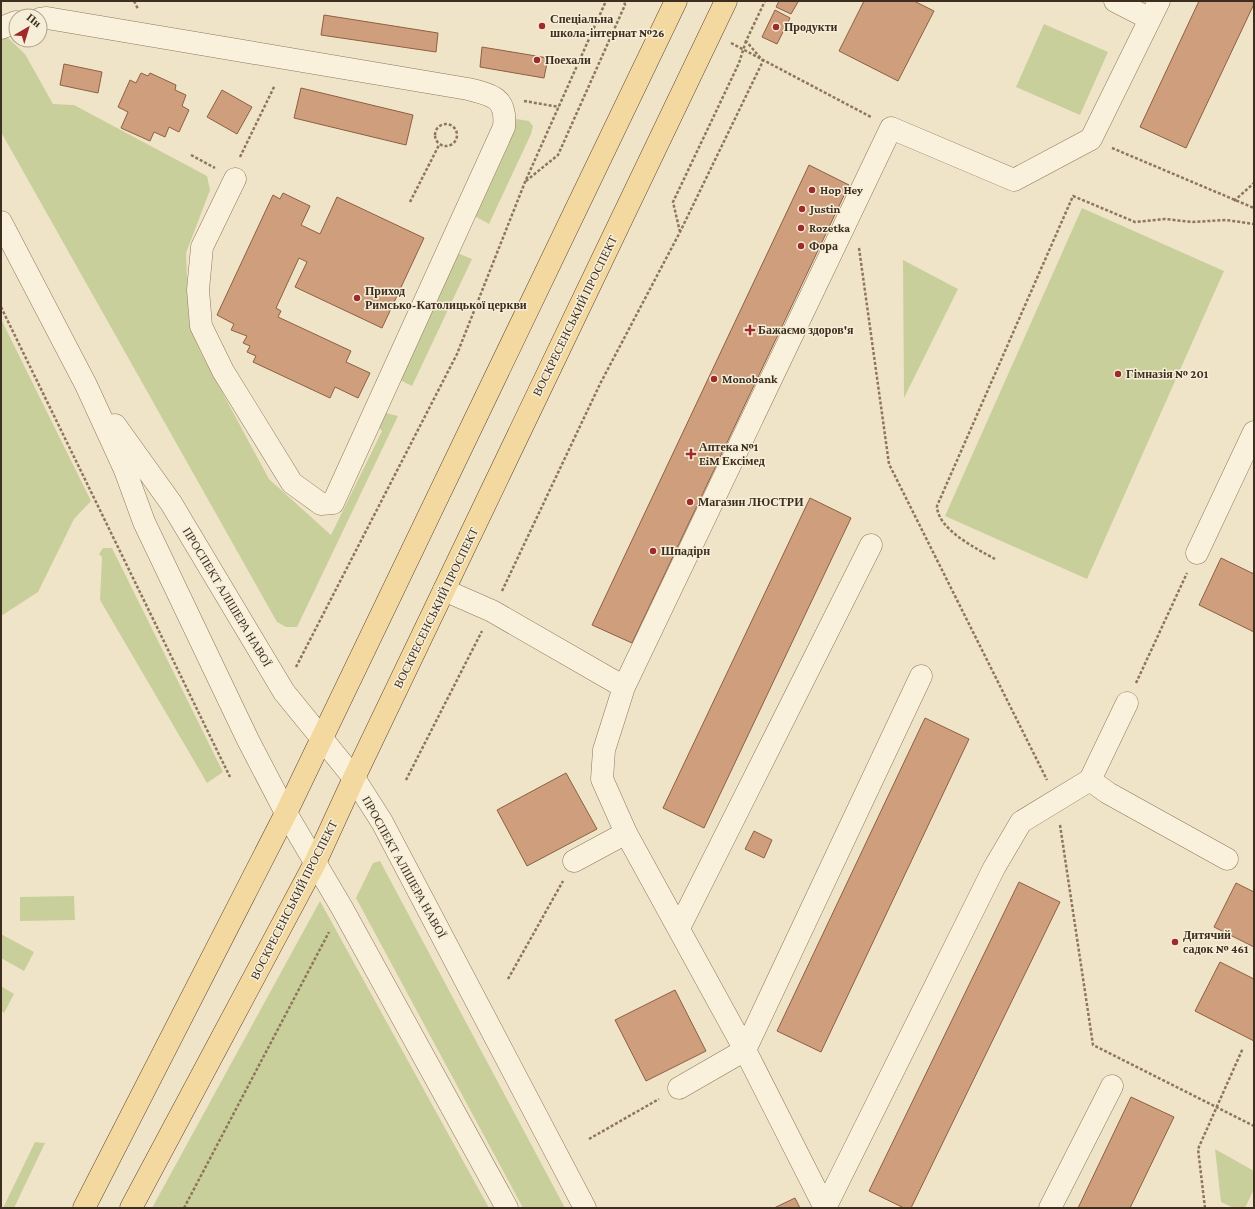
<svg xmlns="http://www.w3.org/2000/svg" width="1255" height="1209" font-family="'Crimson Pro',serif">
<style>
.green{fill:#c9cf9b}
.building{fill:#cf9f7d;stroke:#8d5f41}
.lines{fill:none;stroke-linecap:round;stroke-linejoin:round}
.minor-casing{stroke:#8d765c;stroke-width:23}
.major-casing{stroke:#5b4430;stroke-width:23}
.path{stroke:#8d765c;stroke-width:2.5;stroke-dasharray:3 2;stroke-linecap:butt}
.minor{stroke:#faf1dc;stroke-width:22}
.major{stroke:#f3d9a0;stroke-width:22}
.poi-dot{fill:#9e2a2b;stroke:#f7eed8;stroke-width:1.5}
.labels{text-anchor:middle;dominant-baseline:central;stroke-width:3;stroke-linejoin:round;paint-order:stroke}
.poi-label{font-size:12px;font-weight:bold;fill:#3d2e20;stroke:#f7eed8;text-anchor:start}
.street-label{font-size:12px;fill:#3d2e20;stroke:#f7eed8}
</style>
<rect width="100%" height="100%" fill="#f0e4c8"/>
<path class="green" d="M1044,24L1108,52L1080,115L1016,87Z
M7,37L25,54L53,104L74,105L207,176L210,190L186,253L189,320L200,351L269,479L331,535L382,431L377,425L382,412L398,416L297,627H286L277,622L1,132V41Z
M510,118L529,121L533,126L531,134L489,224L471,214Z
M1082,208L1224,271L1087,579L945,516Z
M455,252L472,259L412,386L396,378Z
M903,260L958,289L904,398Z
M1,319L91,501L74,519L38,592L1,616Z
M103,548H112L223,772L207,783L100,600L102,557L99,554Z
M380,861L565,1208H523L356,898L373,863Z
M74,896L75,920L20,921V897Z
M320,901L489,1208H152Z
M1,934L34,952L24,971L1,958Z
M1,986L14,994L4,1013L1,1011Z
M35,1142L45,1143L14,1208H3Z
M1215,1149L1254,1171V1189L1245,1208H1234L1221,1202Z"/>
<path class="building" d="M779,1H796L798,2L791,14L776,7Z
M864,1H914L934,11L898,81L839,51Z
M1199,1H1254V4L1186,148L1140,127Z
M775,10L790,18L777,44L762,37Z
M324,15L438,33L436,52L321,35Z
M482,47L548,58L544,78L480,67Z
M64,64L102,72L98,93L60,85Z
M141,73L148,76L150,73L176,85L175,90L186,95L182,106L189,110L179,132L169,127L165,137L154,132L150,141L121,128L128,112L118,107L130,80L136,83Z
M301,88L413,115L406,145L294,118Z
M222,90L252,107L237,134L207,117Z
M809,165L849,185L632,643L592,625Z
M283,193L310,206L301,225L320,234L337,197L424,238L382,328L295,287L307,262L299,258L276,308L281,311L278,317L351,351L346,362L370,373L358,398L335,387L330,398L253,362L256,356L247,352L250,346L243,343L247,336L231,330L234,324L217,315L273,195L280,199Z
M810,498L851,518L704,828L663,808Z
M1221,558L1254,574V632L1199,605Z
M925,718L969,739L821,1052L777,1031Z
M566,773L597,829L527,866L497,810Z
M754,831L772,840L764,858L745,849Z
M1019,882L1060,902L911,1208H904L869,1191Z
M1236,883L1254,892V947L1214,927Z
M1220,962L1254,979V1041L1195,1011Z
M675,990L706,1051L646,1081L615,1020Z
M1131,1097L1174,1117L1130,1208H1078Z
M795,1198L800,1208H774Z"/>
<g class="lines">
<defs>
<path id="minor" d="M1115,1L1150,19
M40,19L47,18L468,89C493,95 507,98 504,127L333,503L321,504L292,483L223,371L201,326L198,290L202,247L235,179
M1,28L16,22
M1,222L86,385L125,470L144,522L248,740L286,813L342,908L507,1208
M115,425L171,503L284,692L354,778L382,822L585,1208
M1197,553L1254,432
M444,590L492,611L624,687
M1090,780L1127,703
M574,861L626,833
M679,928L871,545
M679,1088L745,1050L921,676
M825,1208L745,1050L626,833L602,779L604,750L624,687L891,128L1014,180L1091,139L1159,1
M825,1208L994,868L1021,822L1090,780L1108,793L1227,859
M1050,1208L1112,1086"/>
<path id="major" d="M84,1208L286,813L676,1
M131,1208L315,863L354,778L726,1"/>
</defs>
<use href="#minor" class="minor-casing"/>
<use href="#major" class="major-casing"/>
<path class="path" d="M134,1L138,9
M731,43L871,117
M524,101L559,107
M435 135a11 11 0 1 1 22 0a11 11 0 1 1-22 0Z
M1112,148L1254,208
M191,155L215,168
M240,157L275,85
M526,181L558,155L625,5L624,1
M1234,201L1254,183
M410,202L439,145
M680,232L673,202L739,63L746,41
M859,248L889,464L1047,780
M1,307L230,777
M995,559C977,549 937,529 937,506L1073,196L1135,222L1165,219L1192,222L1226,220L1254,224
M502,591L600,384L680,232L763,61L746,41L765,1
M296,667L457,354L525,182L606,1
M1136,683L1187,573
M406,780L482,631
M1060,825L1093,1045L1254,1126
M508,979L563,881
M589,1139L659,1099
M184,1208L329,932
M1205,1208L1198,1149L1243,1048"/>
<use href="#minor" class="minor"/>
<use href="#major" class="major"/>
</g>
<g class="poi-dot">
<circle cx="542" cy="26" r="4"/>
<circle cx="776" cy="27" r="4"/>
<circle cx="537" cy="60" r="4"/>
<circle cx="812" cy="190" r="4"/>
<circle cx="802" cy="209" r="4"/>
<circle cx="801" cy="228" r="4"/>
<circle cx="801" cy="246" r="4"/>
<circle cx="357" cy="298" r="4"/>
<path d="M748 324h4v4h4v4h-4v4h-4v-4h-4v-4h4z"/>
<circle cx="1118" cy="374" r="4"/>
<circle cx="714" cy="379" r="4"/>
<path d="M689 448h4v4h4v4h-4v4h-4v-4h-4v-4h4z"/>
<circle cx="690" cy="502" r="4"/>
<circle cx="653" cy="551" r="4"/>
<circle cx="1175" cy="942" r="4"/>
</g>
<g class="labels">
<g class="poi-label">
<text x="550" y="19">Спеціальна<tspan x="550" dy="14">школа-інтернат №26</tspan></text>
<text x="784" y="27">Продукти</text>
<text x="545" y="60">Поехали</text>
<text x="820" y="190">Hop Hey</text>
<text x="810" y="209">Justin</text>
<text x="809" y="228">Rozetka</text>
<text x="809" y="246">Фора</text>
<text x="365" y="291">Приход<tspan x="365" dy="14">Римсько-Католицької церкви</tspan></text>
<text x="758" y="330">Бажаємо здоров'я</text>
<text x="1126" y="374">Гімназія № 201</text>
<text x="722" y="379">Monobank</text>
<text x="699" y="447">Аптека №1<tspan x="699" dy="14">EiM Ексімед</tspan></text>
<text x="698" y="502">Магазин ЛЮСТРИ</text>
<text x="661" y="551">Шпадірн</text>
<text x="1183" y="935">Дитячий<tspan x="1183" dy="14">садок № 461</tspan></text>
</g>
<g class="street-label">
<text transform="translate(575 316) rotate(-64)">ВОСКРЕСЕНСЬКИЙ ПРОСПЕКТ</text>
<text transform="translate(227 597) rotate(59)">ПРОСПЕКТ АЛІШЕРА НАВОЇ</text>
<text transform="translate(436 608) rotate(-64)">ВОСКРЕСЕНСЬКИЙ ПРОСПЕКТ</text>
<text transform="translate(404 867) rotate(61)">ПРОСПЕКТ АЛІШЕРА НАВОЇ</text>
<text transform="translate(294 900) rotate(-63)">ВОСКРЕСЕНСЬКИЙ ПРОСПЕКТ</text>
</g>
</g>
<rect width="1255" height="1209" fill="none" stroke="#3d2e20" stroke-width="4"/>
<g transform="translate(28 28) rotate(38)"><circle r="19" fill="#f7eed8" stroke="#ada18e"/>
<path d="M0-3L7 15L0 10L-7 15Z" fill="#9e2a2b"/>
<text y="-6" font-size="11" font-weight="bold" text-anchor="middle" fill="#3d2e20">Пн</text>
</g>
</svg>
